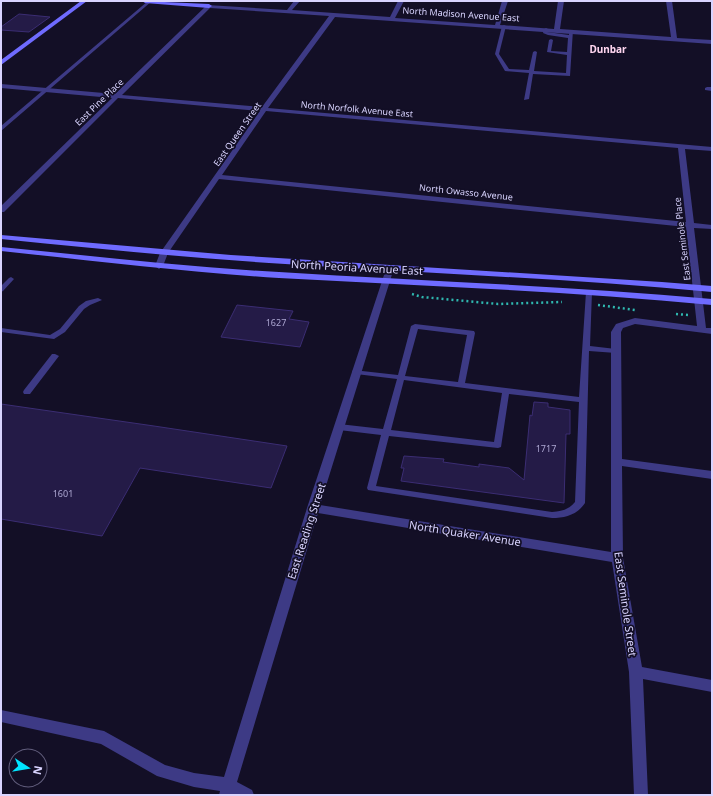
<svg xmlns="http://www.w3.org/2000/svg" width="713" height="796" font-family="'Noto Sans',sans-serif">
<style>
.building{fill:#241b47;stroke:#3b2d73}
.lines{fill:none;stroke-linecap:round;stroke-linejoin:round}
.path{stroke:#2fb8b0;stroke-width:2.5;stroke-dasharray:2 3;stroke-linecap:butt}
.lane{fill:#3d3a85;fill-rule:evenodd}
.street{fill:#3d3a85;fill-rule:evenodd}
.secondary{fill:#6f6bff;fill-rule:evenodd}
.labels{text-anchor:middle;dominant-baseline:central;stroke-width:3.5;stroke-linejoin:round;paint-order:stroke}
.far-street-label{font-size:9px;fill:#d9d4ff;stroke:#130f26}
.number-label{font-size:9px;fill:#aca6d1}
.far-neighbourhood-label{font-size:10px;font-weight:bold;fill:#ffd6f0;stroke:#130f26}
.street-label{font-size:11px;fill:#d9d4ff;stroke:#130f26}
</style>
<rect width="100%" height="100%" fill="#130f26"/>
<path class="building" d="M19,14L50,17L29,32L1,30V27Z
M237,305L293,311L289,319L309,322L300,347L221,337Z
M534,402L548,403V407L570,410V434H566L564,503L401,481L404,468H401L404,456L444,459L443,462L479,467V464L509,468L524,480L530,415L532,416Z
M1,404L154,426L287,446L271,488L140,468L102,536L1,519Z"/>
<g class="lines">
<path class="path" d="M412,294L422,297L498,304L562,302
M598,305L635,310
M676,314L689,315"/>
<path class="lane" d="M148,1H152L1,131V126Z
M504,25L506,26L499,54L509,69L529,70L533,52L535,51L537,52L534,71L566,73L567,55L547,52L549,40L551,39L553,40L551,51L567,52L568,38L548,35L543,33L544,29L546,28L548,29L547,32L569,35V30H573L570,76L533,74L529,99L524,100L529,73L505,71L495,54L502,26Z
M11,277L14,279L3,291L1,292V286L9,278Z
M589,290L592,292L590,346L616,349L620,351L616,353L589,351L585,503C577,515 565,518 552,518L368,490L367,488L381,435L339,430L335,427L339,424L383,429L397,379L356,374H353L352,372L353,370L398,375L411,326L415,324L474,331L475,333L465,383L579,397L586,292ZM418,329L467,335L458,382L405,376ZM404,380L502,393L494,442L391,430ZM509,394L579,402L575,502C568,510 562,511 552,512L376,486L389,436L498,448L501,447Z
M98,298L102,300L90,305L84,309L65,332L54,339L1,332V328L50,335L60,329L79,306L86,301Z
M52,354H55L59,356L30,394H24L23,392L24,390Z"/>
<path class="street" d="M294,1H300L292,10L390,17L398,1H404L395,18L495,25L502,1H508L500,25L554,29L558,1H564L560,29L671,37L666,1H672L677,38L712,40V44L335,17L268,108L712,147V151L685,149L694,223L712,225V229L694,228L706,328H712V334L635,324L623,328L621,332L622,459L712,471V479L622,466L623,558L642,667L712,680V692L643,679L648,795H634L629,672L612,562L318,513L237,782L252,790L254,795H219L220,791L194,787L157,776L101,744L1,722V710L104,731L165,765L194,773L224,777L307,508L387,266H393L394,268L320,505L611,552V332L616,324L635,318L697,326L686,227L219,179L168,253L163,266L159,269L155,266L160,253L260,111L118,98L4,212H1V206L112,98L1,88V84L115,94L207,5L287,10ZM210,8L329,16L262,107L122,95ZM266,111L678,148L686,222L222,175Z
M707,87H712V91L705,90V88Z"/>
<path class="secondary" d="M81,1H87L1,65V60Z
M142,1L209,4L212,6L209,8L145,3Z
M1,235L231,255L662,282L712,286V292C564,278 416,273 269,263C179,257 90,248 1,239Z
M1,247C94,256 186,267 279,272C424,281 568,286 712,299V305C568,291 424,286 279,278C186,272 94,261 1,251Z"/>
</g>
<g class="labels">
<g class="far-street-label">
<text transform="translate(461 14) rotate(4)">North Madison Avenue East</text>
<text transform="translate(99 102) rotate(-44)">East Pine Place</text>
<text transform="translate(357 109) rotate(5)">North Norfolk Avenue East</text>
<text transform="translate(237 134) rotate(-55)">East Queen Street</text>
<text transform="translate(466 192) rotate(6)">North Owasso Avenue</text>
<text transform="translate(682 239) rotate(-97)">East Seminole Place</text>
</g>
<g class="number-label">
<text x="276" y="322">1627</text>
<text x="546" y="448">1717</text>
<text x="63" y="493">1601</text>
</g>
<g class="far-neighbourhood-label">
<text x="608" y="49">Dunbar</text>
</g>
<g class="street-label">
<text transform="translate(357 267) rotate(3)">North Peoria Avenue East</text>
<text transform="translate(306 531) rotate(-72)">East Reading Street</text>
<text transform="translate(465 533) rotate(9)">North Quaker Avenue</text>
<text transform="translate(626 604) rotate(82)">East Seminole Street</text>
</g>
</g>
<rect width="713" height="796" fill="none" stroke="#d9d4ff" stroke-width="4"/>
<g transform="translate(28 768) rotate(102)"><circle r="19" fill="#130f26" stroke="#625e7d"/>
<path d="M0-3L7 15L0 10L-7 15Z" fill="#00e5ff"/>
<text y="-6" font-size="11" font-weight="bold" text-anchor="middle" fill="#d9d4ff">N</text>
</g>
</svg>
